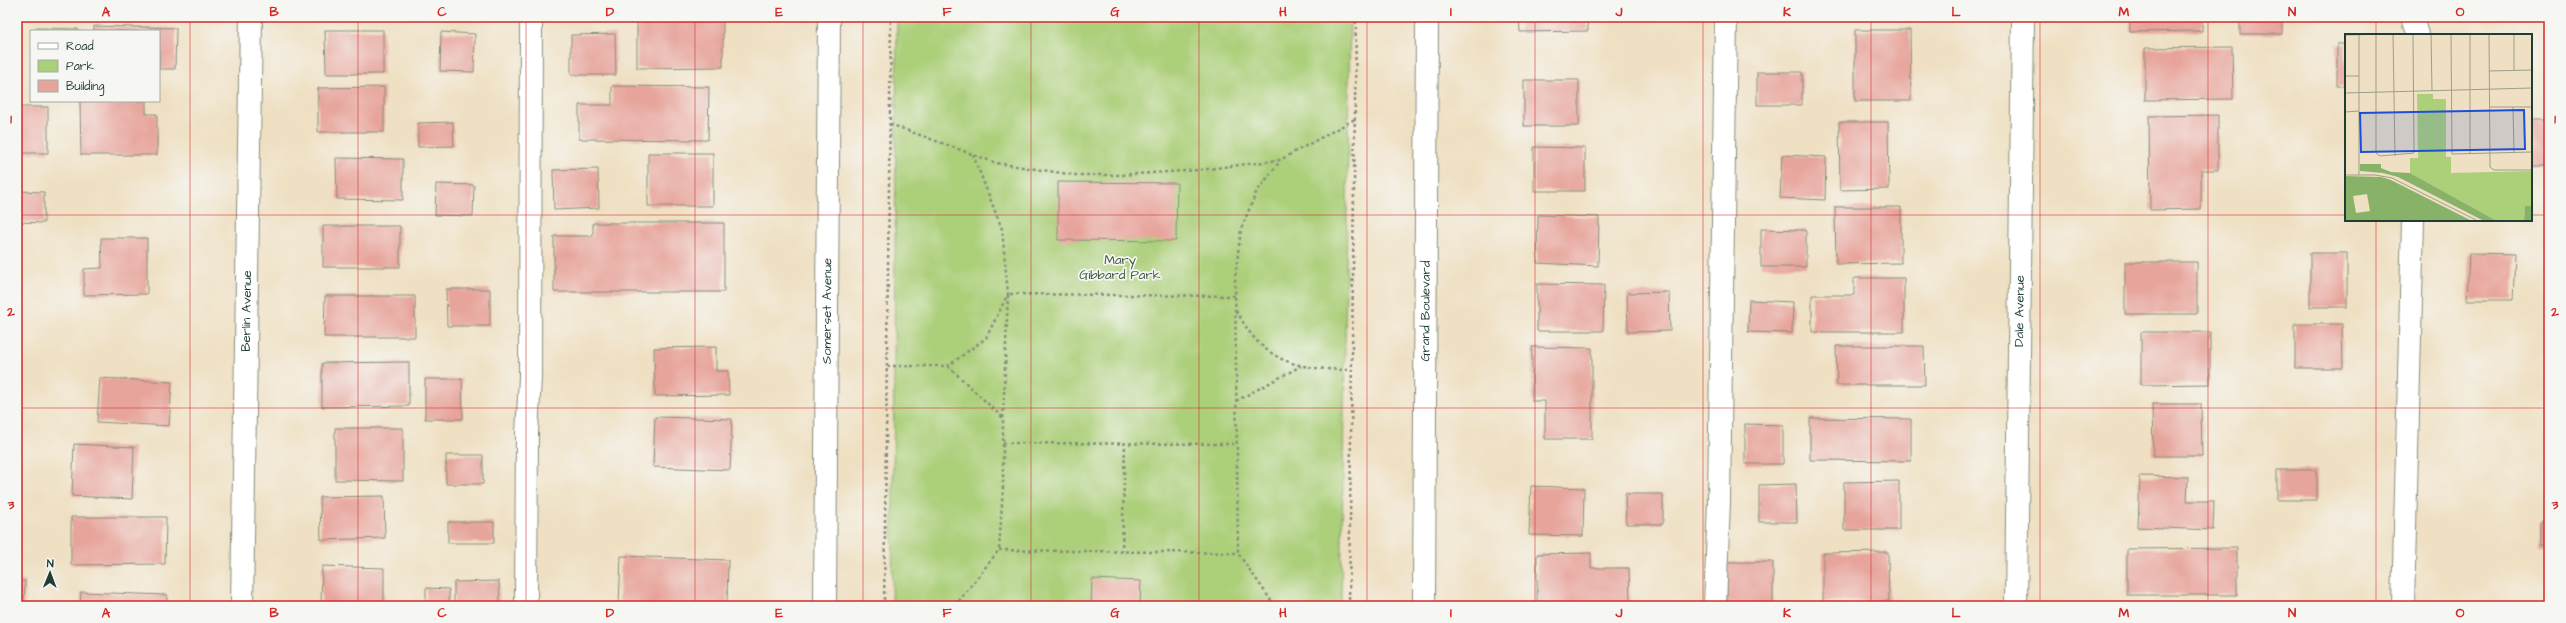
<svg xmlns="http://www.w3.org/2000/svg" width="2566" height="623" font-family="'Architects Daughter',sans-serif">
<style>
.green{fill:#accf79;stroke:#668656}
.building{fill:#e7a49b}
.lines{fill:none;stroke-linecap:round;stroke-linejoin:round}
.service-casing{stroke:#878e7c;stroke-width:24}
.minor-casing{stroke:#878e7c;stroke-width:24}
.path{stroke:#878e7c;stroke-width:2.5;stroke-dasharray:3 3;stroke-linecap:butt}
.service{stroke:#fff;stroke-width:22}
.minor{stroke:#fff;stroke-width:22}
.grid{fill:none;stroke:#d62828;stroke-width:1;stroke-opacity:0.55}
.labels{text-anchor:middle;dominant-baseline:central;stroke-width:3.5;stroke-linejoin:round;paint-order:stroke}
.park-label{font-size:13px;fill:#3b5a42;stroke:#f6f6f2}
.street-label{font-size:13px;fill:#1f3d34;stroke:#f6f6f2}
.inset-road{fill:none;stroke:#9c9f8a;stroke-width:1}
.view{fill:#1d4ed8;fill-opacity:0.15;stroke:#1d4ed8;stroke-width:2}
.inset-edge{fill:none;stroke:#1f3d34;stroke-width:2}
.neatline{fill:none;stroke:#d62828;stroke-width:1.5}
.grid-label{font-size:13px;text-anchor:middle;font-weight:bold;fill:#d62828}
</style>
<rect width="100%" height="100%" fill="#f6f6f2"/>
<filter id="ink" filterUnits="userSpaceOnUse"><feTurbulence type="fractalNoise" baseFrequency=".025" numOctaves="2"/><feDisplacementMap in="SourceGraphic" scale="8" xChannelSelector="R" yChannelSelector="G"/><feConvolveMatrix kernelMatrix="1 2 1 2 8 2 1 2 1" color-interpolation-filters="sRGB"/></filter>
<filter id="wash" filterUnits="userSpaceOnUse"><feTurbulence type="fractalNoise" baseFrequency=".012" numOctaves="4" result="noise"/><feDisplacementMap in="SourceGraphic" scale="16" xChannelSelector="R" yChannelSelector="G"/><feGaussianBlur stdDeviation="0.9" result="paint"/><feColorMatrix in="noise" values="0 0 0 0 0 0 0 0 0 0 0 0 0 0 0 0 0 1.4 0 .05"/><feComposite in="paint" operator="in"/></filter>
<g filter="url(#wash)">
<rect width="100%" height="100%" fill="#efe0c3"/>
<path class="green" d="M897,17H1350L1341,606H892Z"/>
<g id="blocks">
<path class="building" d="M1519,17H1587L1588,31L1520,32Z
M2130,17H2202V31L2130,32Z
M2240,17H2282V34H2240Z
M723,20V67L637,68V22Z
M94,26L176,28L175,69H159V31H94Z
M36,28L78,29V31H36Z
M325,30H383V74H326Z
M1855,30H1910L1911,101H1855Z
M441,32L475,34L474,72L440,71Z
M615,34L616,75H571V35Z
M2337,44H2346V86H2337Z
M2232,47L2233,99L2145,100V48Z
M1757,72H1802V105H1757Z
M1524,80H1579V126H1524Z
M612,86L709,87L708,140L579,139V105H612Z
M384,87V132H318V88Z
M80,101H146V114H157V155H81Z
M17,107H48V153H17Z
M2218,115V170H2201V209L2150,210L2149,116Z
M2531,119H2549V167H2531Z
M453,122L454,146L418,147V123Z
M1839,122H1888L1889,189L1840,190Z
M1534,147L1585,148V191H1534Z
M648,153H713V206H648Z
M1782,155L1826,157L1825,200L1780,198Z
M336,158L403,159V200L337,199Z
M598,169L599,208L554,210L553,170Z
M1058,182L1177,183L1176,241L1058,240Z
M436,184L474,185L473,216L435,215Z
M17,191L44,192V223L17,222Z
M1835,207H1901V263L1836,264Z
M1538,215L1599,217L1598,266L1537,263Z
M593,223H724V292H554V236H593Z
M323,226H400V267H323Z
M1761,229L1806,230V267H1761Z
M101,238H147V294L84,295V269L102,268Z
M2310,253H2347V307H2310Z
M2469,253L2515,254L2513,300H2467Z
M2125,262H2197V314H2125Z
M1854,278H1904V332H1812V295H1854Z
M1537,284L1604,285L1603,331H1537Z
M446,289H490V326H447Z
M1669,292L1670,331L1628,332L1627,293Z
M325,296H415V337H324Z
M1749,300L1793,302L1792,333L1748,332Z
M2295,324H2342L2343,368H2295Z
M2141,332H2210V384L2141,385Z
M1836,346H1924L1925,385H1837Z
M716,347V371H728L729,395L655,396L654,348Z
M1532,347L1592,348V439H1545V401H1532Z
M409,362V406L322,407V363Z
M100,378L172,382L169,426L97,422Z
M425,379H462L463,419H425Z
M2152,404H2201L2202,456H2153Z
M655,417L732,419L730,470L653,467Z
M1810,418L1911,419V461L1810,460Z
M1745,424L1783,425V464H1745Z
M335,428H403V481L335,480Z
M74,444L134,447L132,499L72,496Z
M446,455H483V484H446Z
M2277,470H2317V500H2277Z
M2140,476L2188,477L2187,501H2214L2213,530L2138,527Z
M1899,481V530H1844V482Z
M1796,484L1797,522H1759V485Z
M1531,486L1584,488L1583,536L1529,535Z
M1625,494H1663V524H1626Z
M384,496L385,538L321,540L320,497Z
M71,517H166L165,564L71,565Z
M448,522H494V543H448Z
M2540,522H2549V544H2540Z
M2237,548V595H2127V549Z
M1888,552L1889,601L1823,602V553Z
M1591,553V568H1629L1630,605L1537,606V554Z
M621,556L728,560L727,606L619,605Z
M1727,562H1773V606H1727Z
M322,566L384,568V606H321Z
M1092,579L1141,581L1140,606H1091Z
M17,581H25L24,606H17Z
M499,581L500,606H454V582Z
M426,588L449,589V606H426Z
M81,592L167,595V606H80Z"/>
</g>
</g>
<g filter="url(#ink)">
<use href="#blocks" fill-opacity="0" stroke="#878e7c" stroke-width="1"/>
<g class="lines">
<defs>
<path id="service" d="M2412,17L2417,35
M526,606L527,434L530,377L531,17
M1715,606L1719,501L1726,17
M2403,606L2413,220"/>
<g id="minor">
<path id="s1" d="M242,606L251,17"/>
<path id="s2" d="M825,606L829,17"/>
<path id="s3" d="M1424,606L1427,17"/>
<path id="s4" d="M2016,606L2023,17"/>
</g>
</defs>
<use href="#service" class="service-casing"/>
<use href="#minor" class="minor-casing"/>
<path class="path" d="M890,124L996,163L1075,175H1121L1199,170L1280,160L1355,119
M1236,311C1242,320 1249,333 1257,341C1284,369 1317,369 1352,370
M887,366H948L986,338L1008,294L1002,229L973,155
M948,366L1003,418V487L999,550L955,606
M1236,401L1301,366
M1003,418L1008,294L1235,296
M1003,443L1237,444
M999,550L1238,553
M1122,552L1125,444
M884,606L891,17
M1275,606L1238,553L1235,278L1241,229L1256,193L1280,161
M1349,606L1356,17"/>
<use href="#service" class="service"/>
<use href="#minor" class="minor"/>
</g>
</g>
<path class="grid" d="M190,17V606M358,17V606M526,17V606M695,17V606M863,17V606M1031,17V606M1199,17V606M1367,17V606M1535,17V606M1703,17V606M1871,17V606M2040,17V606M2208,17V606M2376,17V35M17,215H2346M2531,215H2549M2376,220V606M17,408H2549"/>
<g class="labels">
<g class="park-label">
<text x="1120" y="260">Mary<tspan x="1120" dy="15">Gibbard Park</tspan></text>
</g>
<g class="street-label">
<text stroke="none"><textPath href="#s1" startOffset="295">Berlin Avenue</textPath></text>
<text stroke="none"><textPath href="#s2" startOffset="295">Somerset Avenue</textPath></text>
<text stroke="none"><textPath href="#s3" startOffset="295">Grand Boulevard</textPath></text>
<text stroke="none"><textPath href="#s4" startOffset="295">Dale Avenue</textPath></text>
</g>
</g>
<g transform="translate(2345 34)">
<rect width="187" height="187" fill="#efe0c3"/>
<path d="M72,60H88V65H101V123H106V139L187,137V172H180L179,187H152L65,139V124H73Z" fill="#accf79"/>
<path d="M15,130H36V134L46,138L65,139L152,187H139L53,143L38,139L15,137ZM0,142L36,143L46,146L127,187H0ZM22,160L25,177L11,179L8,162ZM180,172H187V187H179Z" fill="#89b269" fill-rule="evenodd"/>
<path class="inset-road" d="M14,0V141M31,0V119L35,122L69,119L68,0M48,0L50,122M86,0L87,57M106,0L107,120L187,118M125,0V120M144,0L145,133L149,136H187M169,0V36M0,1L46,0M144,37L187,36M0,42H14M0,59L187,54M144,73H187M168,73L169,119M0,78L14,77M0,141H30L47,144L133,187"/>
<path class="view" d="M179,76L180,115L16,118L15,79Z"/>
<rect width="187" height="187" class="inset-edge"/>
</g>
<rect width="2566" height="623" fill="none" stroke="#f6f6f2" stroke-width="44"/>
<rect x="30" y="30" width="130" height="72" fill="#f6f6f2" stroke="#a0aca6"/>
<rect x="38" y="43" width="20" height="6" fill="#ffffff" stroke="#a0aca6"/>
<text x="66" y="50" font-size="12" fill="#1f3d34">Road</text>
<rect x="38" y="60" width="20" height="12" fill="#accf79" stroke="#a0aca6"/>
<text x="66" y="70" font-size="12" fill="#1f3d34">Park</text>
<rect x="38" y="80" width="20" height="12" fill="#e7a49b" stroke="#a0aca6"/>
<text x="66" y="90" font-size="12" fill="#1f3d34">Building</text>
<g transform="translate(50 573) rotate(1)" stroke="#f6f6f2" stroke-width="3" paint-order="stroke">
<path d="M0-3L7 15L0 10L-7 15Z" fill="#1f3d34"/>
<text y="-6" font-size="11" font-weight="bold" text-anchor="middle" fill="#1f3d34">N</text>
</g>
<rect x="22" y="22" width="2522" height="579" class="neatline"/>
<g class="grid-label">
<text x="106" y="16">A</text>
<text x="274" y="16">B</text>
<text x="442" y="16">C</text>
<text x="610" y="16">D</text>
<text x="779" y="16">E</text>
<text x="947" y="16">F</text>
<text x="1115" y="16">G</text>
<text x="1283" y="16">H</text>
<text x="1451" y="16">I</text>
<text x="1619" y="16">J</text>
<text x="1787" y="16">K</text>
<text x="1956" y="16">L</text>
<text x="2124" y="16">M</text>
<text x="2292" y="16">N</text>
<text x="2460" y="16">O</text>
<text x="11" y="123">1</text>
<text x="2555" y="123">1</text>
<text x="11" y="316">2</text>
<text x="2555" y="316">2</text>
<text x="11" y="509">3</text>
<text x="2555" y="509">3</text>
<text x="106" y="617">A</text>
<text x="274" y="617">B</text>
<text x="442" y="617">C</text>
<text x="610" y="617">D</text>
<text x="779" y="617">E</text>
<text x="947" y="617">F</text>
<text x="1115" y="617">G</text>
<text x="1283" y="617">H</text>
<text x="1451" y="617">I</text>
<text x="1619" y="617">J</text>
<text x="1787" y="617">K</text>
<text x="1956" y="617">L</text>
<text x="2124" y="617">M</text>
<text x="2292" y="617">N</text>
<text x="2460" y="617">O</text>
</g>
</svg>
